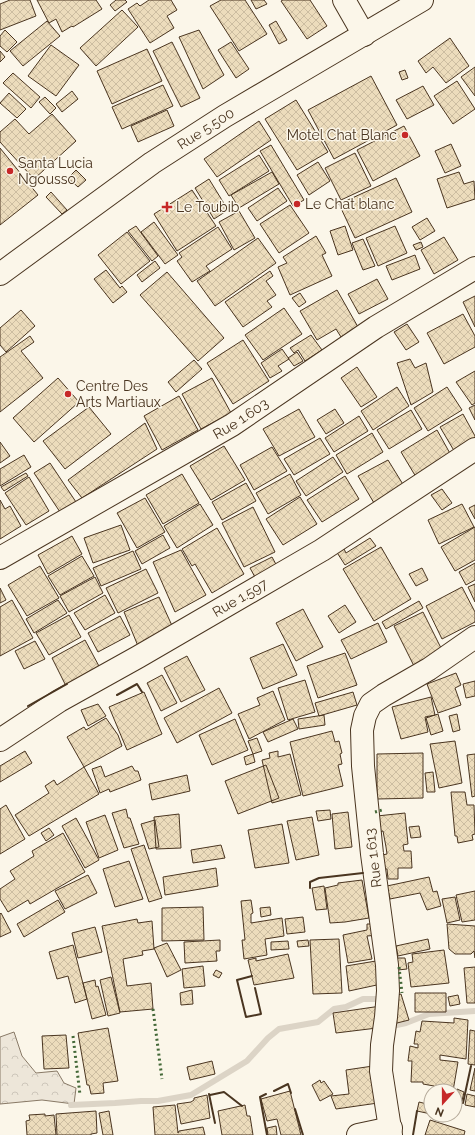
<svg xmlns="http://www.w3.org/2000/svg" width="475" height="1135" font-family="Raleway,sans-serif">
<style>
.forest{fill:url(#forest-crowns);stroke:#887966}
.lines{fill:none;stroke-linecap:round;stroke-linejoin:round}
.stream{stroke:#dcd4c6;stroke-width:6}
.building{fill:url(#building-cross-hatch);stroke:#4a3520}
.minor-casing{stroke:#4a3520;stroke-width:24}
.major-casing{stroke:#4a3520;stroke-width:24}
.minor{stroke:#fbf6e9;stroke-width:22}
.major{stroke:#fbf6e9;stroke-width:22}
.hedge{stroke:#436837;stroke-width:3;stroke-dasharray:2 3;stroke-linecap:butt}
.wall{stroke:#4a3520;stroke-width:2}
.poi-dot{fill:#c62828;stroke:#fbf6e9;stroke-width:1.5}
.labels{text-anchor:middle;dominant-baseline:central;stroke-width:3;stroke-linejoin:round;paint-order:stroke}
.street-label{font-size:14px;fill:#4a3520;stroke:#fbf6e9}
.poi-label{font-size:14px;fill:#4a3520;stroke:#fbf6e9;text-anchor:start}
</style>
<defs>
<pattern id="forest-crowns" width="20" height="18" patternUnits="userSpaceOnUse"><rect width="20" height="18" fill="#ede6d9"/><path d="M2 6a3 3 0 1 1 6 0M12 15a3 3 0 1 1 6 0" fill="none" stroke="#cdc6ba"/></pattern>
<pattern id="building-cross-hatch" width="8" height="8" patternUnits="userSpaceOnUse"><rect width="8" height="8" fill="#ecdcbc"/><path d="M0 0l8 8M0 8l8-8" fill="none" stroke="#ccbda1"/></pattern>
</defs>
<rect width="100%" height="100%" fill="#fbf6e9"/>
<path class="forest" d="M14,1032L22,1056L36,1073L57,1071L64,1083L76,1088L74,1104L42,1100L0,1104V1037Z"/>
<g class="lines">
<path class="stream" d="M391,1024L392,1026L406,1023L429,1014L475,1011
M71,1105L115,1103L141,1101H158L191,1095L247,1061L268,1038L279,1029L318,1022L334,1009L346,1007L363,999H380L381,1003"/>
</g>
<path class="building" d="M10,0H30L36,16L0,30V4Z
M37,0H96L102,9L73,27L72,26L62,32L56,19L49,23Z
M116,0H125L127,2L115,11L110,5Z
M149,0H171L177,10L167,16L174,28L150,43L128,9L137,3L140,6Z
M221,0H245L267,34L239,51L210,6Z
M251,0H264L267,4L256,9Z
M283,0H310L327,26L307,39L281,1Z
M122,10L138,27L96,66L80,48Z
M47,21L60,36L23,66L10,51Z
M276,21L287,40L279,44L269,25Z
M5,30L17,42L7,52L0,46V36Z
M199,30L224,75L203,89L179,37Z
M450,38L469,66L446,83L433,67L426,73L418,61Z
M172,42L200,98L181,107L153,51Z
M231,42L249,69L236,78L218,50Z
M51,45L79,65L56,96L28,76Z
M147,49L162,81L112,104L97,71Z
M0,51L5,57L0,62Z
M475,67V96L461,77Z
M405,70L408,78L402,80L399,72Z
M13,73L40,97L31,108L3,83Z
M371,76L397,125L334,159L308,110Z
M457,81L475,109L453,124L434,96Z
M163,85L173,106L122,129L112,107Z
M423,86L434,105L407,119L396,100Z
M72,91L78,99L62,112L56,104Z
M9,93L26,109L17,118L0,103Z
M45,97L56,108L50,114L39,102Z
M296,100L328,152L297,170L265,119Z
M167,110L174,126L138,142L131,126Z
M52,114L76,141L34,179L0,142V132L15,119L29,134Z
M259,121L271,140L217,177L204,159Z
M404,126L420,156L373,181L357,150Z
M451,144L461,166L445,173L435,151Z
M271,145L304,200L293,206L260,151Z
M0,148L38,195L0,225Z
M355,153L371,186L341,200L325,168Z
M259,155L269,171L229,196L219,180Z
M318,162L330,181L309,195L297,175Z
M76,170L86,180L78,187L68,178Z
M272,172L279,184L239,208L231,195Z
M459,172L464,184L474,181L475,199L447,208L437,179Z
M396,178L412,212L355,238L339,204Z
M209,179L228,210L214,219L195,188Z
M278,188L287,201L257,221L248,208Z
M192,190L216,226L177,251L154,214Z
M51,192L67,210L62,214L46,197Z
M290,205L309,233L279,253L260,224Z
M239,211L255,238L234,250L219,222Z
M427,218L435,231L420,240L412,227Z
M154,222L178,255L165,264L141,232Z
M136,226L158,256L152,261L128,231Z
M345,226L353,250L338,255L330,231Z
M395,226L407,253L378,266L366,238Z
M218,227L232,249L206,266L210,271L192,282L177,261L182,257L179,253Z
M127,232L150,261L121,284L98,255Z
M316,236L326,253L322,255L332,276L290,295L278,267L287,263L283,257Z
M444,237L458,260L434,274L421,250Z
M258,238L276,263L215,306L197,281Z
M363,239L375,266L363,270L352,243Z
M421,242L423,247L416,250L413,245Z
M415,255L420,269L392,280L386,266Z
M155,261L160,268L142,282L137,275Z
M106,270L120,288L122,286L127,292L113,303L94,279Z
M270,271L273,276L266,281L276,295L267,301L272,307L243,327L225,302Z
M167,272L224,338L198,361L140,295Z
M377,279L388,299L359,314L348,294Z
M337,290L358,327L341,337L336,329L317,340L300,311Z
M300,293L306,302L299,307L292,298Z
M475,296V327L463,302Z
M284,308L302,334L263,360L245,335Z
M21,310L35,326L6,352L0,345V328Z
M463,314L475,336V347L444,364L427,333Z
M407,324L419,342L406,350L394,332Z
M311,335L322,350L305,361L298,350L294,353L290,348Z
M30,336L34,342L21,351L43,378L0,412V357Z
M243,340L269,381L233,404L207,363Z
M282,349L289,359L278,366L282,371L270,378L261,363Z
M297,352L303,361L294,366L288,358Z
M410,359L415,368L426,363L433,392L411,405L397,363Z
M194,360L202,369L176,392L168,382Z
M357,367L377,397L361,407L341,378Z
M475,371V403L472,405L456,382Z
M58,378L79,402L34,442L13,418Z
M212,378L231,413L201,429L182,394Z
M397,387L409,406L373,430L361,411Z
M447,387L462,410L428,431L414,408Z
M179,396L198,430L162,450L144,416Z
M475,405V420L469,408Z
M89,407L111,434L65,469L43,441Z
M299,409L315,437L279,456L263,429Z
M335,409L344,423L326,434L317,420Z
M411,410L422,429L389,449L377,430Z
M463,414L475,436V441L456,454L440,427Z
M359,416L368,431L334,452L325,438Z
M145,423L157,449L82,498L68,480Z
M437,430L452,457L416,477L401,452Z
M372,433L383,452L347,474L336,455Z
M320,438L330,454L294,475L284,459Z
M0,442L10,456L0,463Z
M224,446L245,480L211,500L190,466Z
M272,447L287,471L254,490L240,465Z
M24,455L31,467L0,486V469Z
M333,457L343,472L306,496L296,481Z
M388,460L404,486L374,503L358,476Z
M50,463L76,502L60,512L34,473Z
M26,473L28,476L4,491L1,487Z
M182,474L199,503L163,524L146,495Z
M290,474L301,495L268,514L256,493Z
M345,476L359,499L322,522L307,500Z
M29,477L49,511L26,525L5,493Z
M246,483L256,501L222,520L212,502Z
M442,489L452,503L442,510L431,495Z
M300,497L317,524L283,545L266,519Z
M145,498L165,532L137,548L117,513Z
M0,500L5,509L10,506L21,526L0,539Z
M200,504L213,525L177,548L164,526Z
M462,504L474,527L439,544L428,520Z
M475,505V519L469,508Z
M253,507L275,552L244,567L222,523Z
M121,525L130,550L93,563L84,538Z
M475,527V560L455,571L441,547Z
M217,528L244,574L212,593L195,564L192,566L182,549Z
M163,535L170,548L142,564L135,551Z
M72,536L82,554L48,574L38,555Z
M370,538L376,546L345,565L336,551L343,547L346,553Z
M381,547L411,599L374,621L343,569Z
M181,550L206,595L175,612L153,562Z
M133,551L141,569L101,586L93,568Z
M82,556L94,576L60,595L48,576Z
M272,557L278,568L256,579L250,568Z
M475,563V580L466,585L459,572Z
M40,566L59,598L27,616L8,585Z
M422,568L428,580L416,586L409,574Z
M146,569L158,593L118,613L106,588Z
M95,577L103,593L69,612L60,596Z
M475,584V602L468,587Z
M462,587L475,612V622L442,639L426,606Z
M0,588L6,600L0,603Z
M105,595L115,613L85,630L74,613Z
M159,597L174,630L138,646L124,612Z
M12,600L33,638L0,656V607Z
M58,600L67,613L34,633L26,619Z
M419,601L423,608L386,629L382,622Z
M345,605L356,622L339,633L328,616Z
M303,609L323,647L296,661L276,623Z
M423,612L443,652L414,666L394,626Z
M69,615L81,637L49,655L36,633Z
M120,616L130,635L98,652L88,633Z
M378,623L387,642L351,659L341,640Z
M85,640L100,668L66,686L52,658Z
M35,641L45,659L24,669L15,651Z
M283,644L297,675L263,689L250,658Z
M345,653L357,685L318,698L307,666Z
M187,656L205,690L181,702L164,668Z
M456,673L461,685L455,688L461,705L438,713L427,684Z
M162,675L177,703L161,711L147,683Z
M305,680L315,712L288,720L278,688Z
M475,681V696L466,698L463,684Z
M219,688L232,713L177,743L164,718Z
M273,691L285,720L249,739L238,714L260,705L257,698Z
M144,692L162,734L127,750L109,707Z
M353,692L357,705L319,716L315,703Z
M431,697L435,715L425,717L428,732L401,739L392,707Z
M98,704L106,716L88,726L81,710Z
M438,714L443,731L431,735L426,718Z
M457,714L460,730L453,732L449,716Z
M324,715L325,725L299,729L298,719Z
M106,718L118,735L122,746L84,767L67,737L84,727L86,730Z
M235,719L248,750L212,765L199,735Z
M293,719L298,729L268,742L263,732Z
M332,731L335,742L339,741L342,753L340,754L342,764L338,765L343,786L303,796L290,742Z
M257,738L262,751L253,754L248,741Z
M455,741L462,783L439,788L430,744Z
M25,751L32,763L0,782V766Z
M278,751V757L290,754L301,795L272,803L262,760L270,758L269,753Z
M423,753V798L377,799V754Z
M253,754L255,762L246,765L244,757Z
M475,754V796L472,797L467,755Z
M266,765L279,798L238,814L225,781Z
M101,766L105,777L132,766L135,771H138L141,780L110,792L109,789L100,793L92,769Z
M84,767L99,794L29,836L15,815L49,793L45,786L54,780L57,785Z
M433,772L435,792H427L425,773Z
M187,775L190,791L152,800L149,784Z
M451,792H465L467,805H474L475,834L472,835L473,840L458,843L457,836H455Z
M6,805L25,839L0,854V809Z
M126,809L128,818H130L139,844L124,848L112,813Z
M330,810L331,819L318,821L316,811Z
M348,812L352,847L335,849L332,814Z
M405,813L408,844L403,845L404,851H411L412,868H398V879H388L387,869H383L382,855L387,854L386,847L383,831L378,832L377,816Z
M179,814L181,848L156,849L154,817Z
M105,815L118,850L99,858L86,822Z
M312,817L319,855L296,860L287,821Z
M76,818L99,860L85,868L62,826Z
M155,820L159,847L149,849L141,824Z
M282,824L289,863L255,868L248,830Z
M419,826L421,837L411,838L409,827Z
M49,828L54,835L46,841L41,833Z
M63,833L85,872L30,904L28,900L8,912L0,899V889L15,879L10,871L34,856L32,851Z
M144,845L162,898L149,902L131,849Z
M221,845L225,858L193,863L191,850Z
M129,861L143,899L115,907L103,869Z
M216,868L218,886L165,895L163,877Z
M88,875L97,893L65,909L55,891Z
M429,877L433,892L437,891L441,906L427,910L420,893L390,899L387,886Z
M362,880L369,918L345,922L330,923L325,888L338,885V883Z
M324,886L327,909L316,910L312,888Z
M475,891V920L462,922L456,895Z
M455,897L460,920L447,923L442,899Z
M58,900L65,912L24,937L17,924Z
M251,900L253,913L251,914V923L282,918L284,936L265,939L267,955L244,959L242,940H245L241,901Z
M203,907L204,940L162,941V908Z
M270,907L271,915L261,917L260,908Z
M1,913L11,932L0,937V914Z
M303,917L305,932L287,934L285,919Z
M137,919L138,923L152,921L154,949L142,951L143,955L123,959L127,986L151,983L153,1009L120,1012L102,926Z
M367,924H378L379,935L367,936L372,959L348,963L343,935L367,930Z
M447,924L475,926V958L474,951L471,954H455L449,949Z
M95,927L102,952L78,958L72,933Z
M339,939L342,993L313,994L310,940Z
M428,939L430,949L398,956L396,946Z
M220,940V951H216L217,961L185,963L184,942Z
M308,940L309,946L298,947L297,941Z
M288,941L289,949L271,950V942Z
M167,943L181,970L167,977L154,948Z
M73,945L87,999L75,1003L68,976L57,979L49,952Z
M444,950L449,983L411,987L408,963L413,962L412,954Z
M288,954L294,978L254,985L248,960L256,958V961Z
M397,958H405L407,969L398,970Z
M382,960L386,983L349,991L346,966Z
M203,966L205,986L184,988L182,969Z
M475,967V1003H467L464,968Z
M216,970L222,973L219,978L213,975Z
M111,977L120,1013L108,1016L100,980Z
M95,980L96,987L98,986L106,1015L92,1019L83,983Z
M192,990L193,1004L181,1005L180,993Z
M415,993H446V1012H415Z
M401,994L409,1020L393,1024L386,999Z
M458,995L460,1004L450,1006L448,997Z
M381,1006L377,1028L336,1033L333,1013Z
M454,1018L468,1020L466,1059L440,1055V1060L458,1062L453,1091H433L434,1086L423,1084V1082H411L412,1061H408L410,1046L418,1048V1044H414L416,1031L420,1032L422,1021L454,1023Z
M108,1028L118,1081L103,1083L104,1093L91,1094L89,1085H87L78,1033Z
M470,1030L475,1031V1065L468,1064Z
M66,1035L69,1068L44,1069L42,1036Z
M212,1061L215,1074L190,1080L187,1067Z
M373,1066L378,1103L336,1109L331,1096L349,1094L346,1070Z
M475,1068V1091L470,1090Z
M320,1080L321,1083L324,1081L333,1094L320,1101L312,1085Z
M457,1089L464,1092L462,1101L455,1099Z
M290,1091L301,1135H281L277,1119L267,1121L261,1099Z
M467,1094L475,1096V1107L465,1105Z
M207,1095L210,1118L181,1124L177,1104L191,1102L194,1100V1098Z
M419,1102L431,1105V1114L417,1111Z
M175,1105L178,1133L179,1131L203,1127L205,1135H155L153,1107Z
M245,1105L247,1116H250L253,1135H222L218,1111Z
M96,1111L97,1133L91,1134V1135H57L56,1114Z
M109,1111L113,1135H103L99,1113Z
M45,1114V1116L54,1115L56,1135H27L26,1121L30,1120L29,1115Z
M430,1120L465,1131L464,1135H425Z
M276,1126L277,1135H268L267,1128Z"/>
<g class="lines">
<defs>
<g id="minor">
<path d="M344,0L364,35"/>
<path id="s1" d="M0,558L232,425L376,327L475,268"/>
<path id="s2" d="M0,740L59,701L138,657L322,550L475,449"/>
<path d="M358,1135L391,1128"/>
<path d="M391,1135L381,1071L382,1045L386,1017L388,991L387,965L372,854L363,766L362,730L365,716L371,704L384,695L429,669L475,637"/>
</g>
<g id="major">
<path id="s3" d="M0,274L152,163L225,116L422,0"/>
</g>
</defs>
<use href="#minor" class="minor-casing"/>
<use href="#major" class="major-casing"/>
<use href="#minor" class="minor"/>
<use href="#major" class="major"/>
<path class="hedge" d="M375,812L382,810
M399,967L402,993
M153,1009L162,1079
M73,1036L80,1095"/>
<path class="wall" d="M117,695L137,684L142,692
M28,706L67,684
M310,888V882L319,878L363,873
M252,976L237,980L246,1017L261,1014L255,988
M274,1091L288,1084L291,1093
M209,1094L215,1123
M266,1094L260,1097L267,1135
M210,1095L224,1092L242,1106
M455,1101L463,1103L471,1066
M295,1109L303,1135
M413,1135L417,1111"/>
</g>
<g class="poi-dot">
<circle cx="405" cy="135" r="4"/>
<circle cx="10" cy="171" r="4"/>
<circle cx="297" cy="204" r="4"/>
<path d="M165 201h4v4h4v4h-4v4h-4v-4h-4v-4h4z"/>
<circle cx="68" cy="394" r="4"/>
</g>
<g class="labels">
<g class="street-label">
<text stroke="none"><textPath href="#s3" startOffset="252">Rue 5.500</textPath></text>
<text stroke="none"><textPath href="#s1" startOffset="278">Rue 1.603</textPath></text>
<text stroke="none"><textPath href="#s2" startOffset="279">Rue 1.597</textPath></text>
<text transform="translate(373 858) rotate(-97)">Rue 1.613</text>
</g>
<g class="poi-label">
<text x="397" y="135" text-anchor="end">Motel Chat Blanc</text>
<text x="18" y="163">Santa Lucia<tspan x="18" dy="16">Ngousso</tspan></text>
<text x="305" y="204">Le Chat blanc</text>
<text x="176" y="207">Le Toubib</text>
<text x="76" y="386">Centre Des<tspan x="76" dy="16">Arts Martiaux</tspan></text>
</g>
</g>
<g transform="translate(443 1103) rotate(201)"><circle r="19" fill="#fbf6e9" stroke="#b4a999"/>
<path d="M0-3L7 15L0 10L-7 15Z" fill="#c62828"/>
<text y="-6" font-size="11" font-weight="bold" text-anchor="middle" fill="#4a3520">N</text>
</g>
</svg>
